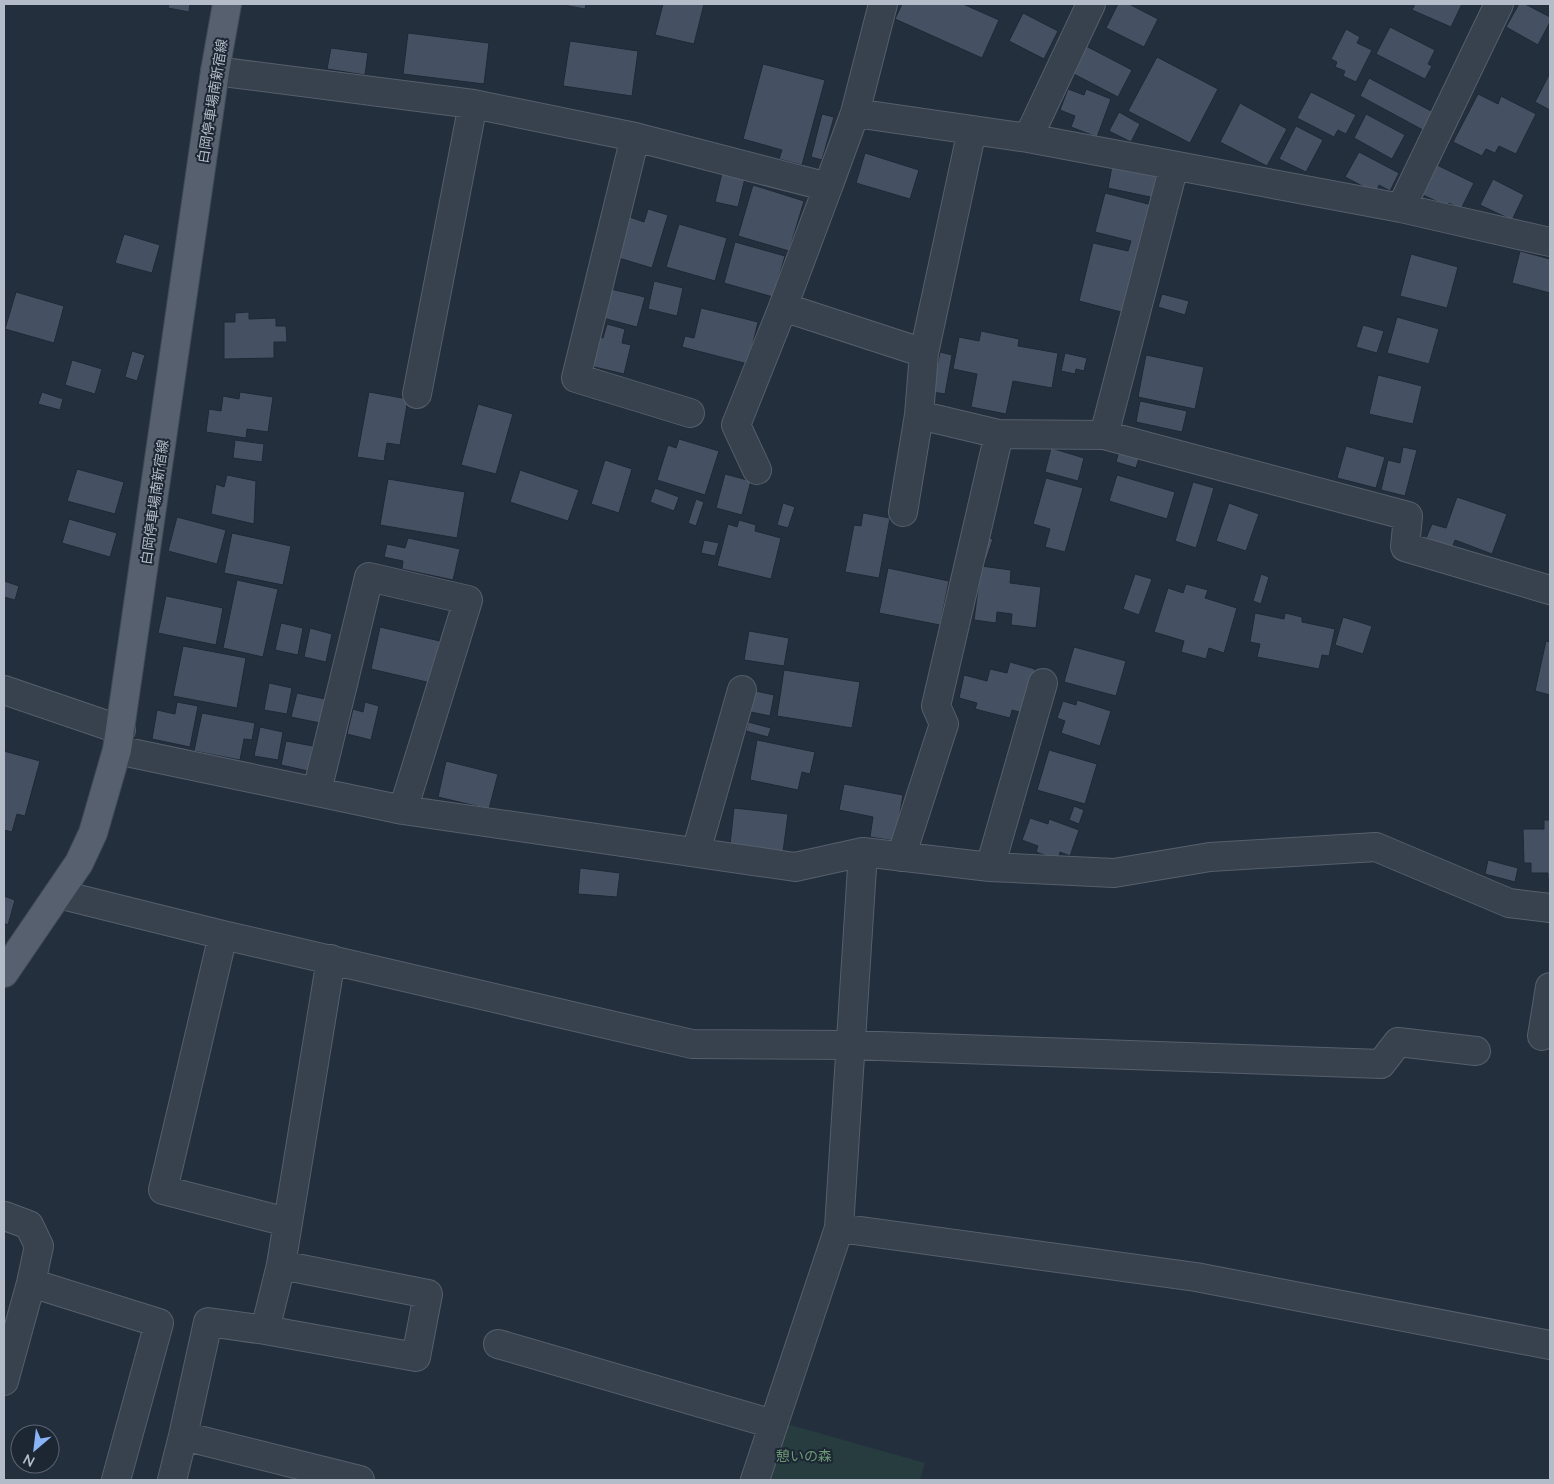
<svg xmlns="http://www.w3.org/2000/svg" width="1554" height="1484" font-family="Lato,'Noto Sans JP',sans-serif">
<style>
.green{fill:#263c3f}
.building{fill:#455162;stroke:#1f2835}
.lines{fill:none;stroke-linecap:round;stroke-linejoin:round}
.minor-casing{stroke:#565f6c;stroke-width:30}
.major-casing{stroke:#414a57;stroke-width:30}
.minor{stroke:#38414e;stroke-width:28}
.major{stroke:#56606e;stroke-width:28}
.labels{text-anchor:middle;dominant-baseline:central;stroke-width:4;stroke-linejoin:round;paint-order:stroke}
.street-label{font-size:14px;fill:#b4bcc9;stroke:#1d2633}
.park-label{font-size:14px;fill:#6b9a76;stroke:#1d2633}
</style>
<rect width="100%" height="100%" fill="#242f3e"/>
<path class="green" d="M787,1424L925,1463L920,1480H768Z"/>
<path class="building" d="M169,4H190L189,12L168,8Z
M558,4H586L585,9Z
M663,4H704L694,44L655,35Z
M902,4H963L999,20L982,58L895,19Z
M1118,4H1129L1158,19L1144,47L1106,28Z
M1415,4H1462L1451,27L1412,10Z
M1519,4H1525L1550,17V22L1538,45L1506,27Z
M1023,13L1058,31L1044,59L1009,41Z
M1390,27L1435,50L1428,64L1432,66L1425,79L1376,54Z
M1346,29L1360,37L1357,43L1372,50L1356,82L1343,76L1345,71L1335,67L1337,62L1331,59Z
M408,33L489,43L484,84L403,74Z
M570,41L638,51L632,96L563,86Z
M1086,46L1132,70L1118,97L1072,73Z
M331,48L368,53L365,75L327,69Z
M1157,57L1218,89L1190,143L1128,111Z
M763,64L825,80L802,165L779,159L782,150L743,139Z
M1550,73V110L1535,102Z
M1369,78L1433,112L1423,130L1360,96Z
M1068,89L1084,95L1086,89L1111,99L1097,137L1071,127L1075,116L1060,110Z
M1311,92L1356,115L1346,134L1338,130L1334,137L1297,118Z
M1478,94L1498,104L1501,96L1536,114L1516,154L1499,146L1495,153L1486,149L1482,156L1453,142Z
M1240,103L1287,129L1267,166L1220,142Z
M1119,112L1140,124L1131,142L1109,131Z
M822,114L834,117L822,160L811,157Z
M1366,114L1405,135L1392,159L1354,138Z
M1296,126L1323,140L1306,172L1279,159Z
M1359,152L1399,173L1390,191L1379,185L1376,193L1345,177Z
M865,153L919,170L910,199L856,183Z
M1437,165L1474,183L1461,209L1449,203L1447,206L1423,195Z
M1112,166L1160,176L1155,198L1108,188Z
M722,173L745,178L738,207L715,202Z
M1493,179L1524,195L1512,220L1480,205Z
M753,185L804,201L789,251L738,236Z
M1105,193L1152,205L1125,313L1079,301L1093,243L1128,251L1131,241L1095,232Z
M648,209L668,215L652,268L612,256L624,215L644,222Z
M679,224L727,238L715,281L666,267Z
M124,234L160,245L152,273L115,263Z
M735,242L785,256L773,297L724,283Z
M1520,251L1550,259V293L1512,283Z
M1411,254L1458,267L1447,308L1400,296Z
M654,281L683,288L677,316L648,309Z
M606,288L645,297L637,327L599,317Z
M16,292L64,306L54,343L5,329Z
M1162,294L1189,301L1185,315L1158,307Z
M701,308L758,322L748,364L682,347L685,336L694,338Z
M249,312V319L276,318V326H286L287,342H274V358L224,359V322H235V313Z
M1397,317L1439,329L1429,364L1387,353Z
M607,324L625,329L622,343L631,345L624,374L586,365L594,336L603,338Z
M1363,325L1384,331L1377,353L1356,347Z
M981,331L1019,339L1018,346L1058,353L1052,388L1013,381L1006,414L971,407L977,374L953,369L959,337L979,341Z
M132,351L145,355L137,381L125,377Z
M940,352L952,355L945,394L932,392Z
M1065,353L1087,358L1084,371L1076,369L1075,374L1061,371Z
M1146,355L1204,367L1195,409L1138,397Z
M72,360L102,369L95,394L65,385Z
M1378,375L1422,386L1413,424L1369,414Z
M42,392L63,399L60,410L38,404Z
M240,392L273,397L268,432L247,429L246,438L206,432L209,409L221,411L223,396L239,399Z
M369,392L408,399L400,445L387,443L384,461L357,457Z
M1140,401L1187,411L1182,432L1136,422Z
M478,404L513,414L496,474L461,465Z
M679,439L719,451L705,495L657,480L668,445L676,448Z
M235,440L264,444L262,462L233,458Z
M1346,446L1385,457L1376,488L1337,478Z
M1403,447L1417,450L1405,496L1381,490L1388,460L1400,463Z
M1051,448L1084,458L1078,481L1045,472Z
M1119,451L1139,458L1136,468L1116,462Z
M605,460L632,469L619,513L591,504Z
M77,469L124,482L115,514L67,501Z
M520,470L579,490L568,521L510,502Z
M725,474L751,481L742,515L716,508Z
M227,475L256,481L254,524L211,514L216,484L224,487Z
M1117,475L1175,492L1167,519L1109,501Z
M1046,478L1083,488L1065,552L1045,547L1050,529L1033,524Z
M388,479L465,492L457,538L380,525Z
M1193,482L1214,488L1196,548L1175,541Z
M655,488L679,497L674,511L650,502Z
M1457,497L1507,514L1492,554L1455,540L1452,548L1426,538L1432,524L1446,528Z
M696,499L704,502L696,526L688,523Z
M783,503L795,507L788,528L777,525Z
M1229,503L1259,514L1246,551L1216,541Z
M863,513L890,518L879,578L845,572L854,525L861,526Z
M177,517L226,530L217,564L168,551Z
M69,519L117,533L110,557L62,543Z
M739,520L756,525L755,531L781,538L771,579L717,566L728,524L737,527Z
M232,533L291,546L283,585L224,573Z
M985,537L993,539L986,560L978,557Z
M408,538L460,549L453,580L402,569L403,561L384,557L387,544L405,548Z
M704,540L719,543L715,556L701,553Z
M981,566L1011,570L1010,583L1041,587L1036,628L1011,625L1012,614L997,612L996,623L974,620Z
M888,568L949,581L940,625L879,613Z
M1135,574L1152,579L1139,615L1123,609Z
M1261,574L1269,577L1261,604L1253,601Z
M237,580L278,589L263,657L223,648Z
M4,581L19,586L15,600L4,597Z
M1186,584L1208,590L1205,598L1237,608L1224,653L1209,648L1206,659L1181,652L1184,641L1154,632L1168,588L1183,593Z
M166,596L223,608L216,645L158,633Z
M1255,613L1284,619L1285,613L1302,617V622L1335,629L1329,656L1322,655L1319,669L1257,657L1260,644L1250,642Z
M1343,617L1372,626L1363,654L1335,645Z
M281,623L303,628L298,655L275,650Z
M380,627L440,641L431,683L371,669Z
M310,628L332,634L326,662L304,657Z
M749,631L789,638L784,666L744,660Z
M1546,641L1550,642V695L1535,691Z
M183,646L246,658L237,708L173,696Z
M1074,647L1126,661L1116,696L1064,682Z
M1010,662L1035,669L1023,713L1012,710L1010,718L975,709L977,703L959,698L964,675L987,681L990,669L1007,673Z
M784,670L860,682L852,728L777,716Z
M269,683L292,688L287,714L264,710Z
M751,690L774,695L770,716L746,711Z
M297,693L325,699L320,723L291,717Z
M1077,700L1111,711L1100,746L1061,733L1065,721L1057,718L1063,701L1076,705Z
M177,702L198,706L190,747L152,739L157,710L175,714Z
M365,702L379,706L371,740L347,734L353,709L363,712Z
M202,713L255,723L252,740L244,739L240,760L194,751Z
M748,722L771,728L768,737L746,731Z
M260,727L283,732L278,760L254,756Z
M757,740L815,752L810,774L802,772L798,790L750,780Z
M286,741L313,746L308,771L281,765Z
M1049,750L1097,764L1085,804L1037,790Z
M4,751L40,761L25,816L17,814L12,832L4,830Z
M446,761L498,774L489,809L438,797Z
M844,784L903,795L895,841L870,837L873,817L839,810Z
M1074,806L1084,810L1079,824L1069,820Z
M734,808L788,814L783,852L730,845Z
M1030,818L1048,824L1049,819L1079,830L1070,856L1060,852L1058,860L1036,852L1038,846L1022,840Z
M1544,820H1550V879H1548V873H1531V863H1524L1523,829H1544Z
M1488,860L1518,868L1515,882L1485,874Z
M580,868L620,873L617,897L578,894Z
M4,896L15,900L8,925L4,923Z"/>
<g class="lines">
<defs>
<path id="minor" d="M215,71L473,104L635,137L828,187L855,113L1028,138L1401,208L1550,242
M855,113L883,4
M635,137L576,378L690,413
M1028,138L1091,4
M828,187L783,307L924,353L919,415L999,434L1104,435L1408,516L1405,547L1550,590
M1401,208L1499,4
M924,353L972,130
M417,394L473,104
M1104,435L1174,166
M757,470L736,425L783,307
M903,512L919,415
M4,690L121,730
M117,750L403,810L795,867L863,852
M317,791L369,577L468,600L403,810
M696,852L742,690
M901,857L944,724L936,706L999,434
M990,867L1043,683
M58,894L223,935L692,1044L851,1045L1381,1064L1398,1042L1476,1051
M223,935L163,1190L287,1222
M1542,1036L1550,987
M5,1216L29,1225L39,1246L31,1283
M839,1228L1196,1277L1550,1345
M265,1330L416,1357L428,1294L281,1265
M498,1344L773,1424
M4,1381L31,1283L159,1323L116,1480
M183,1436L208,1322L265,1330L281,1265L331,959
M172,1480L183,1436L360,1480
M755,1480L839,1228L863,852L990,867L1114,873L1210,857L1376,847L1509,903L1550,908"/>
<path id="major" d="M4,973L79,863L93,833L117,750L215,71L227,4"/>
</defs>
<use href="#minor" class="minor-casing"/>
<use href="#major" class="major-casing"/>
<use href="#minor" class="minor"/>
<use href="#major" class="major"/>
</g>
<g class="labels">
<g class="street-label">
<text transform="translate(212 101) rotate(-81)">白岡停車場南新宿線</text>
<text transform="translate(154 502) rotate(-82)">白岡停車場南新宿線</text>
</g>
<g class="park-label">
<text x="804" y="1455">憩いの森</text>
</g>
</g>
<rect width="1554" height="1484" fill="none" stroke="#b4bcc9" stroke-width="10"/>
<g transform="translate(35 1449) rotate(208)"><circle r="24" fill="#1d2633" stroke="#59626f"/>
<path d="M0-4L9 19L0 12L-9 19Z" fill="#8ab4f8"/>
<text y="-8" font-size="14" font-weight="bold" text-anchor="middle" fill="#b4bcc9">N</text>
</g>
</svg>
